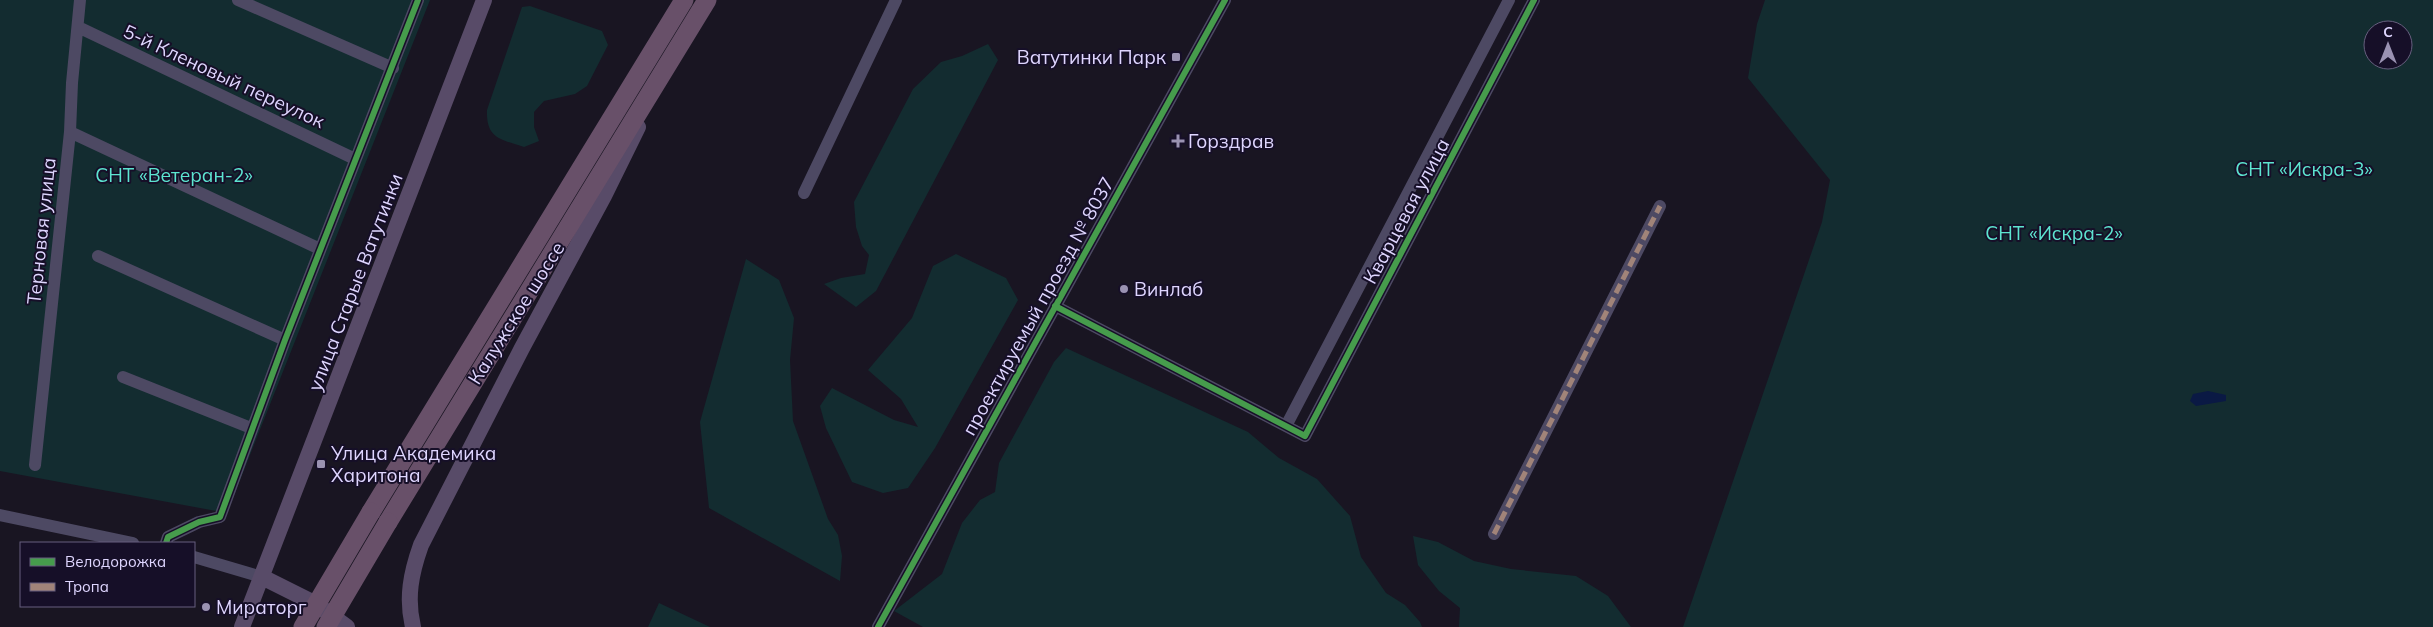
<svg xmlns="http://www.w3.org/2000/svg" width="2433" height="627" font-family="Mulish,sans-serif">
<style>
.green{fill:#132c30;fill-rule:evenodd}
.water{fill:#0a1944}
.lines{fill:none;stroke-linecap:round;stroke-linejoin:round}
.minor{stroke:#4d4963;stroke-width:12}
.major{stroke:#584b68;stroke-width:16}
.highway{stroke:#685069;stroke-width:19}
.highway-bridge{stroke:#685069;stroke-width:19}
.quiet{stroke:#a18479;stroke-width:5;stroke-dasharray:10 5;stroke-linecap:butt}
.cycleway-casing{stroke:#160f28;stroke-width:9}
.cycleway{stroke:#469c4c;stroke-width:6}
.poi-dot{fill:#9a92b2;stroke:#160f28;stroke-width:2}
.labels{text-anchor:middle;dominant-baseline:central;stroke-width:4;stroke-linejoin:round;paint-order:stroke}
.poi-label{font-size:19px;fill:#dfd6ff;stroke:#160f28;text-anchor:start}
.street-label{font-size:19px;fill:#dfd6ff;stroke:#160f28}
.park-label{font-size:19px;fill:#5de4d0;stroke:#160f28}
</style>
<rect width="100%" height="100%" fill="#191522"/>
<path class="green" d="M0,0H430L227,513L0,471Z
M1765,0H2433V627H1683L1822,222L1830,180L1748,78L1757,24ZM2373,30H2403V60H2373Z
M530,6L602,31L608,45L587,86L575,94L544,101L534,112V127L539,141L524,147C501,139 486,139 487,110L522,7Z
M988,44L998,60L876,291L856,307L824,284L841,278L865,274L869,255L862,246L856,227L854,202L913,89L941,62L962,56Z
M956,254L1006,278L1018,300L935,448L908,488L883,493L852,482L826,428L820,406L832,388L894,420L918,427L901,399L868,370L912,318L933,266Z
M746,259L779,280L794,318L790,360L793,421L828,519L838,535L842,556L840,581L709,508L700,422Z
M1066,348L1248,432L1279,458L1317,479L1350,516L1361,557L1386,593L1405,605L1420,622L1422,627H923L894,611L942,574L962,523L980,500L995,492L999,463L1054,362Z
M1413,536L1438,542L1474,561L1511,569L1576,576L1608,596L1631,627H1459L1460,608L1439,591L1418,565Z
M659,603L710,627H648Z"/>
<path class="water" d="M2208,391L2226,395V401L2196,406L2190,401L2193,394Z"/>
<g class="lines">
<path class="minor" d="M238,0L393,68
M78,27L355,159
M70,132L320,249
M804,193L896,0
M98,256L285,340
M1055,306L1305,436L1534,0
M123,377L251,428
M1286,426L1509,0
M35,465L70,132L72,83L80,0
M0,515L133,543
M1494,534L1660,206
M166,543L168,537L199,522L220,517L285,340L418,0
M194,557L262,577
M878,627L1225,0"/>
<path class="major" d="M262,577L316,604L347,627
M242,627L484,0
M413,627C406,598 411,573 421,545L522,348L604,196L638,127"/>
<path class="highway" d="M371,512L684,0
M388,522L707,0"/>
<path class="highway-bridge" d="M303,627L371,512
M326,627L388,522"/>
<path class="quiet" d="M1494,534L1660,206"/>
<defs>
<path id="cycleway" d="M1055,306L1305,436L1534,0
M166,543L168,537L199,522L220,517L285,340L418,0
M878,627L1225,0"/>
</defs>
<use href="#cycleway" class="cycleway-casing"/>
<use href="#cycleway" class="cycleway"/>
</g>
<g class="poi-dot">
<rect x="1171" y="52" width="10" height="10" rx="2.5"/>
<path d="M1175.5 133.5h5v5h5v5h-5v5h-5v-5h-5v-5h5z"/>
<circle cx="1124" cy="289" r="5"/>
<rect x="316" y="459" width="10" height="10" rx="2.5"/>
<circle cx="206" cy="607" r="5"/>
</g>
<g class="labels">
<g class="poi-label">
<text x="1166" y="57" text-anchor="end">Ватутинки Парк</text>
<text x="1188" y="141">Горздрав</text>
<text x="1134" y="289">Винлаб</text>
<text x="331" y="453">Улица Академика<tspan x="331" dy="22">Харитона</tspan></text>
<text x="216" y="607">Мираторг</text>
</g>
<g class="street-label">
<text transform="translate(224 76) rotate(25)">5-й Кленовый переулок</text>
<text transform="translate(1406 211) rotate(-62)">Кварцевая улица</text>
<text transform="translate(41 231) rotate(-84)">Терновая улица</text>
<text transform="translate(355 282) rotate(-69)">улица Старые Ватутинки</text>
<text transform="translate(1038 306) rotate(-61)">проектируемый проезд № 8037</text>
<text transform="translate(516 313) rotate(-58)">Калужское шоссе</text>
</g>
<g class="park-label">
<text x="2304" y="169">СНТ «Искра-3»</text>
<text x="174" y="175">СНТ «Ветеран-2»</text>
<text x="2054" y="233">СНТ «Искра-2»</text>
</g>
</g>
<rect x="20" y="542" width="175" height="65" fill="#160f28" stroke="#665f7e"/>
<rect x="30" y="558" width="25" height="8" fill="#469c4c" stroke="#665f7e"/>
<text x="65" y="567" font-size="15" fill="#dfd6ff">Велодорожка</text>
<rect x="30" y="583" width="25" height="8" fill="#a18479" stroke="#665f7e"/>
<text x="65" y="592" font-size="15" fill="#dfd6ff">Тропа</text>
<g transform="translate(2388 45)"><circle r="24" fill="#160f28" stroke="#665f7e"/>
<path d="M0-4L9 19L0 12L-9 19Z" fill="#9a92b2"/>
<text y="-8" font-size="14" font-weight="bold" text-anchor="middle" fill="#dfd6ff">С</text>
</g>
</svg>
